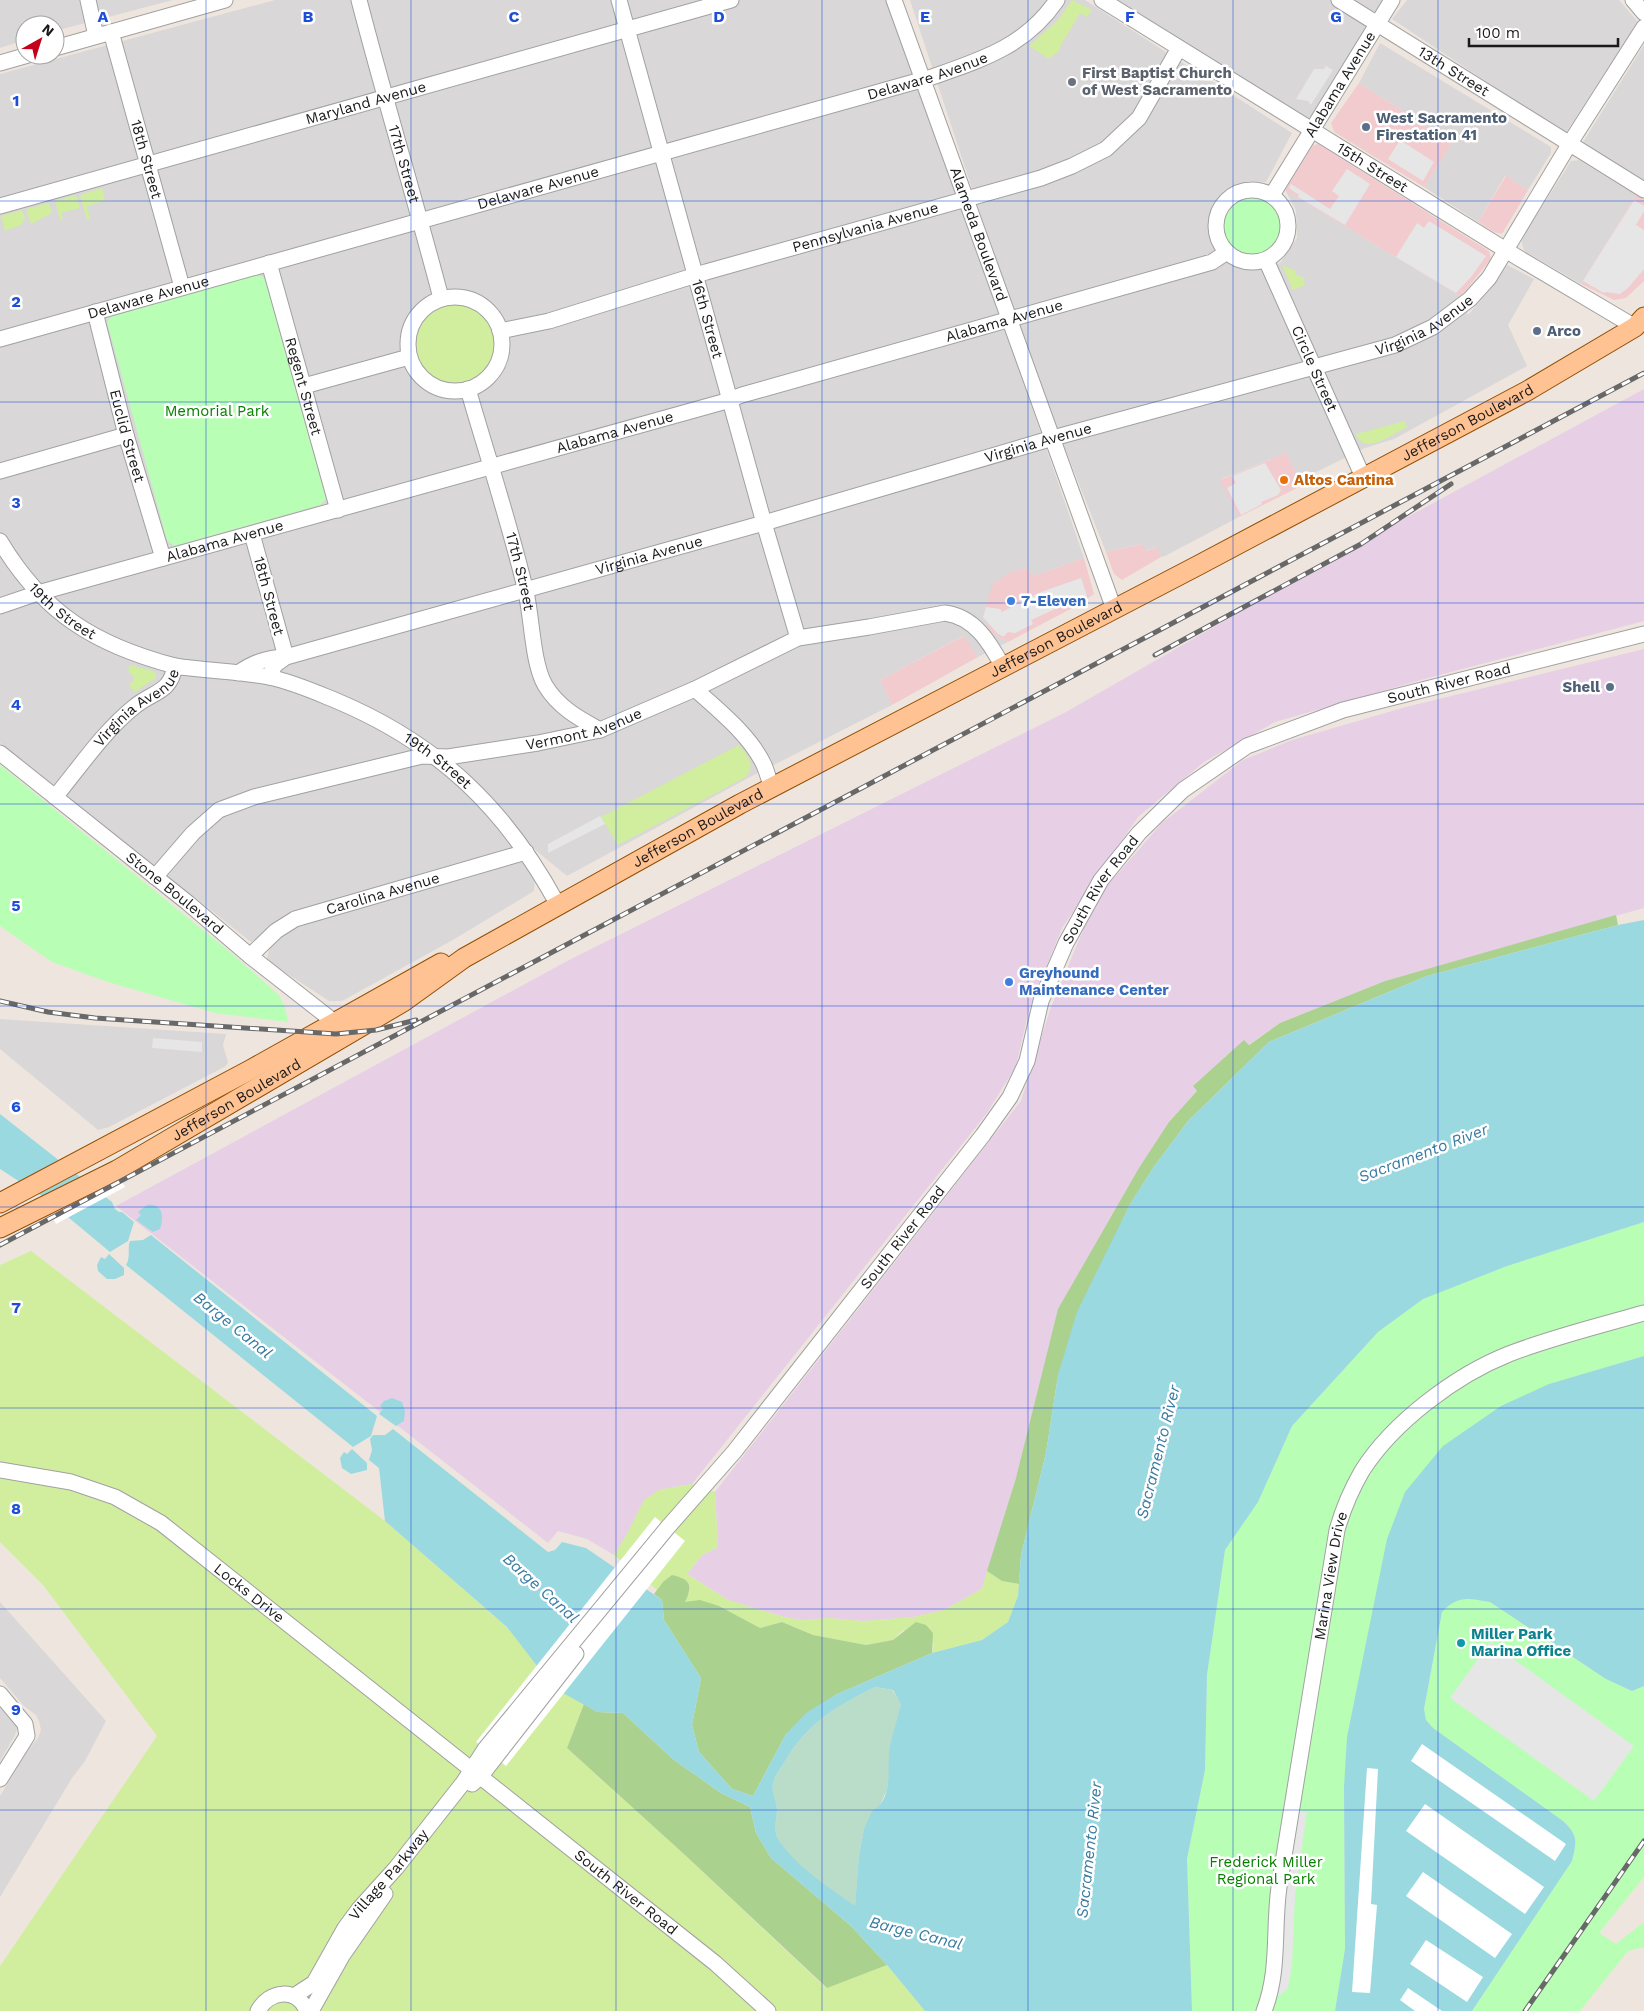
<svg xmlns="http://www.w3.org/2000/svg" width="1644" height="2011" font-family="'Work Sans',sans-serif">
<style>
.residential{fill:#d9d7d7}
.commercial{fill:#f1cbce}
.industrial{fill:#e7cfe6}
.grass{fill:#d0ee9e}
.forest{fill:#abd18f}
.wetland{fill:#b9ddc8}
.park{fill:#b8feb4}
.parking{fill:#e6e6e6}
.water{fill:#9ad9e0;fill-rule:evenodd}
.pier{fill:#fff}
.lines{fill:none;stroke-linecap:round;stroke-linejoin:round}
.minor-casing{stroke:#a1a1a1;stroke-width:17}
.major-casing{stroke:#914e00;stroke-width:21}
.minor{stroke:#fff;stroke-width:15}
.major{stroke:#ffc292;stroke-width:19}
.rail-casing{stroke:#686868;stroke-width:5}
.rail{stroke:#fff;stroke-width:3;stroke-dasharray:9;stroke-linecap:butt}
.grid{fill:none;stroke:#1d4ed8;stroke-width:1;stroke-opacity:0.55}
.worship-dot{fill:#6b7280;stroke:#fff;stroke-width:2}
.service-dot{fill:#5c6f8a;stroke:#fff;stroke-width:2}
.food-dot{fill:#e8710a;stroke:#fff;stroke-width:2}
.shop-dot{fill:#3f7fe0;stroke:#fff;stroke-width:2}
.culture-dot{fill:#0f9aa8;stroke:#fff;stroke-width:2}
.labels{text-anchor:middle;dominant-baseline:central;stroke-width:5;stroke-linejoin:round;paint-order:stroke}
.street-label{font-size:15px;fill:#1a1a1a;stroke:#fff}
.worship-label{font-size:15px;font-weight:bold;fill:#5b616d;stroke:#fff;text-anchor:start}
.service-label{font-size:15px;font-weight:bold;fill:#4e5e75;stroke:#fff;text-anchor:start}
.park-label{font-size:15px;fill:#078001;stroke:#fff}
.food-label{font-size:15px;font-weight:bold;fill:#c56008;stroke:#fff;text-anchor:start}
.shop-label{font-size:15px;font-weight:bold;fill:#366cbe;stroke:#fff;text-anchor:start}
.culture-label{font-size:15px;font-weight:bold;fill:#0d838f;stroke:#fff;text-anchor:start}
.water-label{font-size:16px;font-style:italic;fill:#3a7ba2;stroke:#fff}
.grid-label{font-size:16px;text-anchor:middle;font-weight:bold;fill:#1d4ed8;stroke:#fff;stroke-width:5;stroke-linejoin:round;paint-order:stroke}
</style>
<rect width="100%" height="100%" fill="#eee6de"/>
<path class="residential" d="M0,0H173L55,31V25H25V40L0,48Z
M275,0H892L1084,558L1034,576L1027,568L1011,572L992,585V633L1008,642L978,657L963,636L880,680L892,705L750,777L567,876L528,844L306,908L251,942L0,743V74Z
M910,0H1085L1292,133L1266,182L1248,181L1224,192L1211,211L1210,235L1214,246L1226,261L1249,270H1263L1281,262L1297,238L1296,210L1285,190L1460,296L1468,315L1490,290L1507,265L1534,279L1508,325L1527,366L1394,439L1365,448L1300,480L1286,453L1221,479L1239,517L1165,556L1161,557L1156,547L1145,551L1141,544L1106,552L1047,403L978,207Z
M1118,0H1385L1312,116L1308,118L1285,106Z
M1407,0H1619L1638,22L1565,134L1392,19Z
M1380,43L1551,147V153L1528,190L1505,176L1478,222L1424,187L1452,143L1359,83Z
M1644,45V183L1586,148L1583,142Z
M1579,160L1636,195L1581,284L1524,251L1521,240L1571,161Z
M522,861H524L535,878L534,891L451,941L342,1001H329L277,967L267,959L270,946L286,932L302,924Z
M0,1019L226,1034L223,1045L228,1062L226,1066L109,1127L98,1130L0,1049Z
M0,1602L106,1721L85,1761L72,1778L0,1897V1796L28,1750L38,1738L41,1730L39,1721L36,1715L24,1706L0,1678Z
M0,1705L16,1724L17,1729L15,1735L0,1761Z"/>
<path class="commercial" d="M1359,83L1452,143L1424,187L1334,132L1331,123Z
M1318,144L1489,251L1491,259L1466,290L1460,296L1285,190L1313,145Z
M1506,176L1528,190L1502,234L1494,232L1478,222Z
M1636,195L1644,199V281L1626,298L1614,300L1581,284Z
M1286,453L1303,485L1239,517L1220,480Z
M1142,544L1146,551L1157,547L1161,557L1122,580L1114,574L1106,552Z
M1084,558L1094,594L1080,604L1008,642L992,633L983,616L992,585L1010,572L1027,568L1034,576Z
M964,636L978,657L892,705L880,680Z"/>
<path class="industrial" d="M1644,389V621L1421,680L1275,722L1204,762L1138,817L1062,928L1029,1010L1016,1066L987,1113L692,1484L659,1490L614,1555L587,1539L558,1531L548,1543L116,1206L569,960L1066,712L1365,540Z
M1644,649V908L1385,981L1280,1023L1248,1045L1244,1041L1193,1086L1197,1091L1169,1122L1016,1478L982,1589L944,1610L914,1617L863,1621L829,1618L802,1620L784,1617L728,1600L687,1574L702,1555L718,1547L715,1492L1021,1101L1051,1007L1084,928L1106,887L1162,823L1243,760L1292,740L1406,707Z"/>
<path class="grass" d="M1072,0L1092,10L1087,17L1080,13L1060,47V50L1049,59L1029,46L1058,20Z
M102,188L105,201L87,206L90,219L87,220L80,195Z
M76,195L80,208L61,213L63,219L60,220L55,201Z
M49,203L52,213L31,224L26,209Z
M22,210L25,218L21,225L5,231L1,216Z
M1282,265L1296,271L1295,275L1303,277L1305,285L1293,290Z
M416 344a39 39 0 1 1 78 0a39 39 0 1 1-78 0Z
M1405,421L1407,427C1392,434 1364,457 1356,434Z
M130,665L153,671L156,673V678L135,692L129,685L135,678L128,671Z
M739,745C748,756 756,764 746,777L618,845L601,817Z
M31,1251L385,1521L509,1629L554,1688L584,1704L567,1748L685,1855L826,1988L887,1965L925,2011H0V1966L157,1736L43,1585L0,1542V1265Z
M692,1484L715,1492L718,1547L702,1555L687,1574L728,1600L784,1617L802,1620L829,1618L863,1621L914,1617L944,1610L982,1589L987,1571L1002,1581L1019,1584L1018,1596L1008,1622L982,1640L932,1653L934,1644L903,1630L893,1640L866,1645L813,1635L782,1622L760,1628L719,1606L684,1602L690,1592L689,1584L681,1577L663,1582L657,1590L614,1555L627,1534L644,1500L659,1490Z"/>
<path class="forest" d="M1616,915L1618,925L1427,976L1269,1042L1188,1121L1153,1168L1129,1206L1106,1256L1058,1375L1046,1453L1021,1555L1019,1584L1002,1581L987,1571L1016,1478L1058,1309L1139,1168L1169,1122L1197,1091L1193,1086L1244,1040L1249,1045L1280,1023L1385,981Z
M672,1575C691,1579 693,1586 685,1602L700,1600L719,1606L760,1628L782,1622L813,1635L866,1645L893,1640L916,1622L926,1625L933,1633L932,1653L835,1695L786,1734L753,1796L732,1789L699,1752L692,1725L701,1678L664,1620L662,1600L654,1594L663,1582Z
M584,1704L597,1712L623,1713L674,1760L721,1793L750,1807L756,1833L771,1858L851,1926L887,1965L827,1988L685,1855L567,1748Z"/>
<path class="wetland" d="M875,1687L892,1690L901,1703L898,1722L890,1747V1768L887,1790L879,1807L864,1829L859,1855L855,1907C832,1889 792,1865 778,1839C773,1829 777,1821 777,1810C776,1800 770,1790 774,1780C776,1774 781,1769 784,1763C807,1723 835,1707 875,1687Z"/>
<path class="park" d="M1223 226a29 29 0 1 1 58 0a29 29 0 1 1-58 0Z
M257,275L263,277L266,282L326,499L320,505L174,546L167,540L107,322L112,316Z
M0,765L230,952L279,995L285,1007L288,1022L215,1013L108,982L52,962L0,926Z
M1644,1222V1356L1549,1384L1344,1787L1345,1949L1335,2011H1192L1187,1859L1205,1770L1207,1675L1225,1550L1258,1502L1292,1426L1378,1332L1422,1299L1507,1266Z
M1469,1598L1490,1602L1606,1679L1632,1691L1644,1686V1877L1599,1933L1616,1944L1644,1922V1947L1628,1951L1580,2011H1472L1572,1861C1577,1841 1578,1835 1563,1821L1433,1728L1426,1720L1424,1710L1442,1612L1452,1601Z"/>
<path class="parking" d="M1326,66L1333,70L1311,105L1308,101L1296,99L1314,69H1324Z
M1400,140L1434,162L1423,181L1388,159Z
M1347,169L1370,184L1345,225L1298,197L1299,195L1289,188L1291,184L1330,209L1339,196L1332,191Z
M1634,200L1644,206V211L1636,225L1644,230V269L1628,288L1620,294L1606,292L1604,293L1583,281Z
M1429,221L1486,256L1471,277L1456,293L1396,257L1417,223L1424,228Z
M1265,463L1281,490L1278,495L1261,502L1262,504L1241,515L1227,488L1236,483L1232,476Z
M1081,578L1087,596L1066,608L1064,605L1031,620L1033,624L1015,633L1008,632L1004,636H1002L997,633L983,617L986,607L1000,609L1002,612L1041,592Z
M600,816L605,824L548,853V844Z
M153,1038L202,1042V1052L152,1048Z
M1490,1642L1634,1746L1594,1801L1450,1698Z
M1297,1811L1307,1812L1295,1896L1292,1965L1288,1989L1278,1996H1276L1282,1962L1286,1893Z"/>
<path class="water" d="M1644,920V1222L1507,1266L1423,1299L1378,1332L1292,1426L1258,1502L1225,1550L1207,1675L1205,1770L1187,1859L1192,2011H925L887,1965L851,1926L771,1858L756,1833L750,1807L721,1793L674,1760L623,1713L597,1712L554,1688L507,1627L385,1521L379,1468L369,1460L372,1450L370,1439L373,1435H385L393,1429L548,1552L555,1550L562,1542L586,1548L662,1600L664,1620L701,1678L692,1725L699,1752L732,1789L753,1796L786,1734L806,1713L835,1695L932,1653L982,1640L1008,1622L1018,1596L1021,1555L1046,1453L1058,1375L1077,1312L1129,1206L1153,1168L1188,1121L1269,1042L1427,976L1618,925ZM875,1687L893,1690L901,1704C898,1718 893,1732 890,1746C886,1766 895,1799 872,1811L864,1829L859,1855L855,1906C829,1887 799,1869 780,1842C772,1831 777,1822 777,1809C776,1799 770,1790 774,1780C776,1774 781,1768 784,1763C807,1723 835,1707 875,1687Z
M0,1114L112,1202L115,1209L119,1212H122L134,1222L128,1241L110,1252L45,1198L0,1169Z
M147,1205C163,1203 164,1217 160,1229L153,1232L136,1220L141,1215L138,1212Z
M151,1235L377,1416L371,1436L353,1447L126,1265C131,1257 127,1248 130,1241L143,1240Z
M109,1254L124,1268V1275L115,1279H107L98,1271L97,1265L101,1257L105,1259Z
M1644,1356V1686L1632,1691L1606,1679L1490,1602C1468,1598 1458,1595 1442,1612L1424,1709L1426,1720L1433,1728L1563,1821C1578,1835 1577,1841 1572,1861L1472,2011H1335L1345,1949L1344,1787L1347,1737L1387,1539L1405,1492L1443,1446L1501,1406L1549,1384Z
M392,1398L402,1402L405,1411L404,1421L396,1426L379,1414L383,1409L380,1406L384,1401Z
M352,1449L367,1463V1470L351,1474L342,1468L340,1458L344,1452L347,1454Z"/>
<path class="pier" d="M113,1164L125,1187L56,1224L44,1201Z
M655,1517L685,1541L506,1766L476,1742Z
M1422,1744L1566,1844L1555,1861L1411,1761Z
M1367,1768L1378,1769L1371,1904L1377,1905L1370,1993L1352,1992Z
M1425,1804L1544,1887L1525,1914L1406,1831Z
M1423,1872L1512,1934L1495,1958L1406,1896Z
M1426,1940L1483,1977L1467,2002L1410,1964Z
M1408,1988L1442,2011H1415L1400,2000Z"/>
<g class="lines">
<defs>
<g id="minor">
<path d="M88,0L96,36"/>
<path id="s1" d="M359,0C385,100 415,199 441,298"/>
<path id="s2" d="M619,0L764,523L798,638"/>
<path id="s3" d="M894,0L1114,609"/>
<path id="s4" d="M1102,0L1517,257L1635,327"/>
<path id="s5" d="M1339,0L1644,190"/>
<path d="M1633,0L1644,13"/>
<path id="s6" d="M111,32L182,287"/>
<path d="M55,48L225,0"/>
<path d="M0,63L28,55"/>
<circle cx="1252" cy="226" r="36"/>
<path id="s7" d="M1272,195L1392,0"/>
<path id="s8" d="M0,206L731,0"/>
<path id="s9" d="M1266,260L1363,477"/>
<path id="s10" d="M269,263L338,510"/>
<circle cx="455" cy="344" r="47"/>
<path id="s11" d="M95,312L126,435L163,558"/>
<path id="s12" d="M500,331L549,321L706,272L1041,178L1072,166L1106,149L1139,118L1179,48"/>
<path id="s13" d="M0,339L932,77C981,60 1026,46 1057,0"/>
<path d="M304,386L409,357"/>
<path id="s14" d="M468,389C487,455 509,521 525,588C532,614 532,663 545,685C558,707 578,718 600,730"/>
<path d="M0,471L126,435"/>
<path id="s15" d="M0,541C43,613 95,645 175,666"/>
<path id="s16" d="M0,606L38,593L723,402L742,395L1212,262L1227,252"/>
<path d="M238,673C254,662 266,658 286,657L252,534"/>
<path id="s17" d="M269,677L275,665L286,657L764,523L1053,438L1395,345L1433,327L1470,299L1489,278L1570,143L1644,27"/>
<path d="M695,689C719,711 750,735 764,765C767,772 769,780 772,788"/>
<path id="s18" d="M0,753L188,903L250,956L342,1028"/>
<path id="s19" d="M55,797C80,767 103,732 134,707C153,691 170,694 175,666C206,671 238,671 269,677C293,682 315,692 337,701C439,744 506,809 558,905"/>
<path id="s20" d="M155,877L193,833L219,810L254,797L422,756L448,757L538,743L600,730L695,689L798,638L869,627L945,613C975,617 990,643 1003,667"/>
<path id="s21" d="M250,956L276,931L295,919L526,852"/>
<path id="s22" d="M0,1470L71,1482L115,1497L161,1523L715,1963L768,2011"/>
<path d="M0,1694L25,1724L27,1736L0,1779"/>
<path d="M472,1784L480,1777L576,1654"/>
<path id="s23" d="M294,1996L314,1983L345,1928L359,1909L396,1868L463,1783L485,1749L668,1527L734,1452L983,1135L1010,1097L1027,1061L1041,1001L1066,943L1101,880L1139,833L1183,790L1247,746L1343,710L1644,634"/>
<path d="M258,2011C269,1990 297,1987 307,2011"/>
<path d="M311,2011L342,1956L385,1894"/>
<path id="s24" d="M1264,2011C1280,1970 1273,1929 1279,1887C1298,1768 1318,1649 1337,1530C1343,1509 1351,1490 1362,1471C1393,1422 1456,1375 1509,1354C1553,1337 1599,1326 1644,1313"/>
</g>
<g id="major">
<path d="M0,1203L250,1070L441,963"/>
<path id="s25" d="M0,1228L117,1170L403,1002L464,958L740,804L1197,566L1527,391L1635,327L1644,317"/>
</g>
</defs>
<use href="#minor" class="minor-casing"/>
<use href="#major" class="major-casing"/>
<use href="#minor" class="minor"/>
<use href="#major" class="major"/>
<defs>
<path id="rail" d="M1155,655L1361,544L1451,484
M0,1001L48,1012L95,1018L336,1034L376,1030L416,1020
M0,1245L1644,373
M1525,2011L1644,1841"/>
</defs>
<use href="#rail" class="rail-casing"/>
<use href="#rail" class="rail"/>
</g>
<path class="grid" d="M206,0V2011M411,0V2011M616,0V2011M822,0V2011M1028,0V2011M1233,0V2011M1438,0V2011M0,201H1644M0,402H1644M0,603H1644M0,804H1644M0,1006H1644M0,1207H1644M0,1408H1644M0,1609H1644M0,1810H1644"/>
<circle class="worship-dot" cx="1072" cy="82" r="5"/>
<g class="service-dot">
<circle cx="1366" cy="127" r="5"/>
<circle cx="1537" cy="331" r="5"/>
<circle cx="1610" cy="687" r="5"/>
</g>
<circle class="food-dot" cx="1284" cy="480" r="5"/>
<g class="shop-dot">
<circle cx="1011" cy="601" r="5"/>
<circle cx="1009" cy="982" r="5"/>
</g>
<circle class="culture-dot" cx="1461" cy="1643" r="5"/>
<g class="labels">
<g class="street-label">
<text stroke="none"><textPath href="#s5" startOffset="135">13th Street</textPath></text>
<text stroke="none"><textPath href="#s13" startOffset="964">Delaware Avenue</textPath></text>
<text stroke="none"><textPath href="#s7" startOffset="130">Alabama Avenue</textPath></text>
<text stroke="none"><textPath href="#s8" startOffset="380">Maryland Avenue</textPath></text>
<text stroke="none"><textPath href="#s6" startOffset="132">18th Street</textPath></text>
<text stroke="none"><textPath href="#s1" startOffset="170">17th Street</textPath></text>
<text stroke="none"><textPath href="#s4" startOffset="318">15th Street</textPath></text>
<text stroke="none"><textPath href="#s13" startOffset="559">Delaware Avenue</textPath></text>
<text stroke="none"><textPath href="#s12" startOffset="380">Pennsylvania Avenue</textPath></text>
<text stroke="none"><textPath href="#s3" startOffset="249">Alameda Boulevard</textPath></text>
<text stroke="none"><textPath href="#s13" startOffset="154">Delaware Avenue</textPath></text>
<text stroke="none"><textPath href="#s2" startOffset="331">16th Street</textPath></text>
<text stroke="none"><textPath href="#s16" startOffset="1044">Alabama Avenue</textPath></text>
<text stroke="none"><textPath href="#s17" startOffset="1214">Virginia Avenue</textPath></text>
<text stroke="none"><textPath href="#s9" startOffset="119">Circle Street</textPath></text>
<text stroke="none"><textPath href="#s10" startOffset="128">Regent Street</textPath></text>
<text stroke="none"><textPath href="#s25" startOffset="1675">Jefferson Boulevard</textPath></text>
<text stroke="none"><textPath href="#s16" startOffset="639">Alabama Avenue</textPath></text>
<text stroke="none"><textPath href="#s11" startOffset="128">Euclid Street</textPath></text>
<text stroke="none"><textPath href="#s17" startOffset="809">Virginia Avenue</textPath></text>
<text stroke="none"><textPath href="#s16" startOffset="234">Alabama Avenue</textPath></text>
<text stroke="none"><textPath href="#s17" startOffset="404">Virginia Avenue</textPath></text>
<text stroke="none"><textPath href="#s14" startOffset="190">17th Street</textPath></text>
<text transform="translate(269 596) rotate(75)">18th Street</text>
<text stroke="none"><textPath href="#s15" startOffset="95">19th Street</textPath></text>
<text stroke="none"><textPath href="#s25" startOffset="1210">Jefferson Boulevard</textPath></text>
<text stroke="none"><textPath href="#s23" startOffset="1800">South River Road</textPath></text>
<text stroke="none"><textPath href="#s19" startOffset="122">Virginia Avenue</textPath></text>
<text stroke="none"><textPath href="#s20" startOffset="468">Vermont Avenue</textPath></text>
<text stroke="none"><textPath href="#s19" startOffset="465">19th Street</textPath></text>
<text stroke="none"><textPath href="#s25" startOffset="805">Jefferson Boulevard</textPath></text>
<text stroke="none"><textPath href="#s23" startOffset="1380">South River Road</textPath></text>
<text stroke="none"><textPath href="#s18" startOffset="224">Stone Boulevard</textPath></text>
<text stroke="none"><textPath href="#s21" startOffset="150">Carolina Avenue</textPath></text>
<text stroke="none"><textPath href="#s25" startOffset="269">Jefferson Boulevard</textPath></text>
<text stroke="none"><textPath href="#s23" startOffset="975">South River Road</textPath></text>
<text stroke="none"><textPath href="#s24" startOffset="441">Marina View Drive</textPath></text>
<text stroke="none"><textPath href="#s22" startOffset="284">Locks Drive</textPath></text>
<text stroke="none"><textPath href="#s23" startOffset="156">Village Parkway</textPath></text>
<text stroke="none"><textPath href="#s22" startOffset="765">South River Road</textPath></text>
</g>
<g class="worship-label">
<text x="1082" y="73">First Baptist Church<tspan x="1082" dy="17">of West Sacramento</tspan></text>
</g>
<g class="service-label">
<text x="1376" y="118">West Sacramento<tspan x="1376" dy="17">Firestation 41</tspan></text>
<text x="1547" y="331">Arco</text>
<text x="1600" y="687" text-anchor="end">Shell</text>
</g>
<g class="park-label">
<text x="217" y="411">Memorial Park</text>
<text x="1266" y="1862">Frederick Miller<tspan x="1266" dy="17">Regional Park</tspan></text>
</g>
<g class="food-label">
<text x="1294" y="480">Altos Cantina</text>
</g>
<g class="shop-label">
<text x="1021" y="601">7-Eleven</text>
<text x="1019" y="973">Greyhound<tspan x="1019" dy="17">Maintenance Center</tspan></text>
</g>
<g class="culture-label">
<text x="1471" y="1634">Miller Park<tspan x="1471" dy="17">Marina Office</tspan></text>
</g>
<g class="water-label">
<text transform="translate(1423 1153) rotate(-21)">Sacramento River</text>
<text transform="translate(233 1325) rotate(39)">Barge Canal</text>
<text transform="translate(1158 1452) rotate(-76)">Sacramento River</text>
<text transform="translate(541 1588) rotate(42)">Barge Canal</text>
<text transform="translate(1089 1850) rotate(-84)">Sacramento River</text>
<text transform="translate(916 1933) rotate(14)">Barge Canal</text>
</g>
</g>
<g class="grid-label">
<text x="103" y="22">A</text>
<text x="308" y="22">B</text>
<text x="514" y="22">C</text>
<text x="719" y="22">D</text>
<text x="925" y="22">E</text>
<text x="1130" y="22">F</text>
<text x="1336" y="22">G</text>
<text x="16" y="106">1</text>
<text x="16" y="307">2</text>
<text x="16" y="508">3</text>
<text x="16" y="710">4</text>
<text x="16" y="911">5</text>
<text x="16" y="1112">6</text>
<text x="16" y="1313">7</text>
<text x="16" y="1514">8</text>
<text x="16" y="1715">9</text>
</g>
<g transform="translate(40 40) rotate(39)"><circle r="24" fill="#ffffff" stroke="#a3a3a3"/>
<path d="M0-4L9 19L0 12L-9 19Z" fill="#c50019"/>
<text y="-8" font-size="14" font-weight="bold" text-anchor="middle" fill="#1a1a1a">N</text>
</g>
<path d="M1469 38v8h149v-8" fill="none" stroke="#1a1a1a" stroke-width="2.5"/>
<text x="1476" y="38" font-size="15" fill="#1a1a1a" stroke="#ffffff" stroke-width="4" paint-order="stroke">100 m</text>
</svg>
